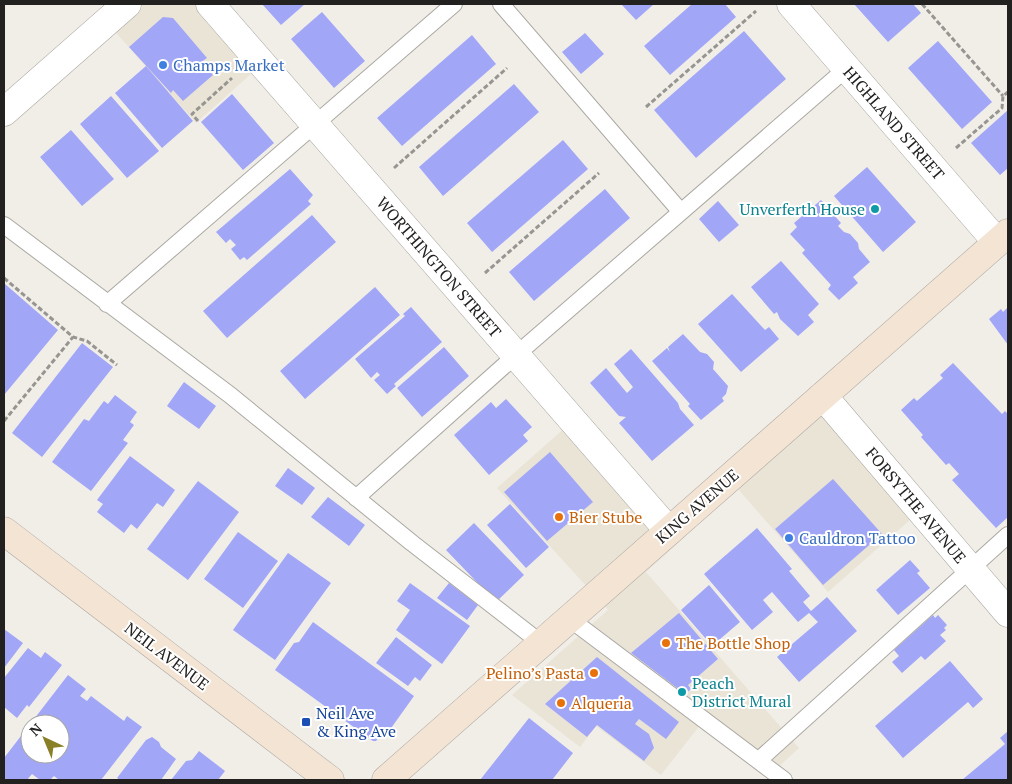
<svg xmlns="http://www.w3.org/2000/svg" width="1012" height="784" font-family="'PT Serif',serif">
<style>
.built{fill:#eae4d7}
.building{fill:#a1a6f7;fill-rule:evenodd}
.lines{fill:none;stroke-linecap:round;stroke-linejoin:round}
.lane-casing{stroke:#aba8a2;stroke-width:18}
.street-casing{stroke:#aba8a2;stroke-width:29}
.secondary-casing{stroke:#aba8a2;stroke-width:29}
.path{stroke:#979591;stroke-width:3;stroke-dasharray:5 2.5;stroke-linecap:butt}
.lane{stroke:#fff;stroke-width:16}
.street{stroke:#fff;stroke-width:28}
.secondary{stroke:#f4e4d4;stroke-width:28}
.shop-dot{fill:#3f7fe0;stroke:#fff;stroke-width:2}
.culture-dot{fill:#0f9aa8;stroke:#fff;stroke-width:2}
.food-dot{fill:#e8710a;stroke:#fff;stroke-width:2}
.transit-dot{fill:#1a4fb4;stroke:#fff;stroke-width:2}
.labels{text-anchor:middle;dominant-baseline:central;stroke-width:4;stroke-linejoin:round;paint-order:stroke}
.shop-label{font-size:16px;fill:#366cbe;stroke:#fff;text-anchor:start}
.street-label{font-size:16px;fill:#22211f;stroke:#fff}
.culture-label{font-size:16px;fill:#0d838f;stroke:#fff;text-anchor:end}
.food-label{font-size:16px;fill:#c56008;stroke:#fff;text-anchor:start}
.transit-label{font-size:16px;fill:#164399;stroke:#fff;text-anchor:start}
</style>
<rect width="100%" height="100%" fill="#f1eee8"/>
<path class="built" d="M134,4H204L260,66L196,123L109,25Z
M823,401L919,512L828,592L731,481Z
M576,418L685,537L646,572L799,748L772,773L704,720L661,775L596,726L580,747L512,695L608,610L497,488Z"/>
<path class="building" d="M262,4H305L281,25Z
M621,4H654L636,20Z
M692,4H725L736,17L670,75L644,46Z
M854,4H913L921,13L888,42Z
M322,12L365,61L334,88L291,39Z
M163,17L173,18L207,58L201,62L213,75L183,101L173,90L171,93L129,47Z
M744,31L786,79L696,158L654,110Z
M585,33L604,54L581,74L562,52Z
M472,35L496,64L402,146L377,118Z
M938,41L992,102L962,129L908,68Z
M146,66L193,121L162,148L115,93Z
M514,84L539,112L443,196L419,167Z
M232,94L274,143L243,170L201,122Z
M111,96L159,151L127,178L80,124Z
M1008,110V168L1000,175L971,143Z
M71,130L114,179L82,206L40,157Z
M563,140L588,169L492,252L467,223Z
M867,167L916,222L883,252L834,196Z
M290,169L313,195L308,201L311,204L247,260L244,257L240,260L231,249L236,245L230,239L226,243L216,232Z
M605,189L630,218L534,301L509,272Z
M821,200L841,223L838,226L844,232L850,234L858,243L859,249L870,262L853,277L858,283L839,300L828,289L831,285L802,253L805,250L790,234L797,227L794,223Z
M718,201L739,225L719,242L699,219Z
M312,215L336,242L227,338L203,311Z
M781,261L819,304L808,315L814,322L798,336L780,319L777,312L774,314L751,287Z
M5,284L58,330L4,395V286Z
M375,287L400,315L305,399L280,371Z
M732,294L765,330L769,327L779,339L741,372L698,324Z
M411,307L442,342L394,384L396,386L387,394L374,380L380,375L377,372L371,378L355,359L405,316L403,314Z
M1008,307V345L989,319L1001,309L1003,312Z
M683,334L700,352L707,354L714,362L713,369L728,386L726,394L722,398L724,401L701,420L688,406L690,404L652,361L667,348L670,352L668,347Z
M82,343L113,367L42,457L12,433Z
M444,347L469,376L422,417L397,388Z
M631,349L678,403L680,409L694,425L652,461L619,423L626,417L619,416L590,383L606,368L627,393L633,387L614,364Z
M953,363L1002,414L1005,411L1008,414V517L996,528L952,480L959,474L949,463L946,465L921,437L923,435L901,410L914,398L917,401L943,378L940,375Z
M184,382L216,406L199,429L167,406Z
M115,395L137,412L130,422L134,425L123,440L128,443L91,491L52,462L84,419L89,421L104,401L108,404Z
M506,399L532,427L523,435L528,441L489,475L454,435L491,402L496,408Z
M550,452L593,502L547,541L504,492Z
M130,456L175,490L163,507L157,503L137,529L131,524L124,533L97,512L103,504L97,500Z
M288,468L315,488L302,505L275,486Z
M833,479L882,534L823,585L775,529Z
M198,481L239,512L188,580L147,549Z
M328,497L365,525L349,546L311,517Z
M510,504L549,547L526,568L487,525Z
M474,523L524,575L496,602L446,550Z
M757,528L792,569L789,571L810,596L803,602L811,611L827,597L857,631L799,682L777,657L818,622L809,613L798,622L772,592L763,600L773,612L752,630L704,574Z
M238,532L278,561L243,608L204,579Z
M288,553L331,583L275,660L233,630Z
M910,560L920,571L917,573L930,588L898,615L876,590Z
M410,583L470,626L442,664L396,630L410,610L397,601Z
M449,583L478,605L467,620L437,598Z
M709,585L740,622L712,646L681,610Z
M679,613L718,659L688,685L691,689L685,694L631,653Z
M933,615L935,618L938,615L947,625L944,628L946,630L940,635L946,641L925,660L921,656L902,673L892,662L899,656L894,650Z
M313,622L414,696L389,731L385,730L376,741H373L275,670L294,643L299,642Z
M4,629L23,643L4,668Z
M396,637L432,665L420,681L415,677L408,686L376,663Z
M28,648L41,658L45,652L62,665L29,707L27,705L17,718L4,707V678Z
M597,657L679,722L666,739L639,719L635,724L649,734L654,748L644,761L597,725L587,737L545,704Z
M950,661L983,699L973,708L968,702L903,758L875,726Z
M68,675L86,689L80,696L87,701L91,696L124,721L127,716L142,727L101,780H59L54,776L50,780H40L32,774L27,780H5L4,758ZM30,724H60V754H30Z
M529,718L573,753L552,780H480Z
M1008,731V780H962L1005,744L1000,738Z
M152,737L159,742L161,747L176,759L161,780H120L117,778L146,740Z
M199,751L225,771L218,780H171L186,761L192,760Z"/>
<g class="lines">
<defs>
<path id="lane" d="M501,4L681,212
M4,225L230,395L412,543L541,643
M107,304L454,4
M356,498L516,355L847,68
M570,619L784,780
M759,760L1008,535"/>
<path id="street" d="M210,4L669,531
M791,4L997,242
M4,112L127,4
M823,396L1008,613"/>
<path id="secondary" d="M4,531L330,780
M386,780L1008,233"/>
</defs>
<use href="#lane" class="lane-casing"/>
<use href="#street" class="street-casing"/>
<use href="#secondary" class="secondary-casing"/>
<path class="path" d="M922,4L1003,96
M646,107L756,11
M198,121L192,114L232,78
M956,148L1002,108L1003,96L1008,92
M394,168L507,68
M485,273L599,173
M4,278L73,337L87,341L117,365
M4,421L73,337"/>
<use href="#lane" class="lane"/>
<use href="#street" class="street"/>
<use href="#secondary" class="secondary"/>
</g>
<g class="shop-dot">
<circle cx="163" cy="65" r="5"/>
<circle cx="789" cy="538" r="5"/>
</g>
<g class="culture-dot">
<circle cx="875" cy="209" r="5"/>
<circle cx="682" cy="692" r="5"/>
</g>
<g class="food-dot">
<circle cx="559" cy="517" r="5"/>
<circle cx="666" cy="643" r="5"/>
<circle cx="594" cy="673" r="5"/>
<circle cx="561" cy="703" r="5"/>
</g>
<rect class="transit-dot" x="301" y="717" width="10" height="10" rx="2.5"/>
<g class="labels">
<g class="shop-label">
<text x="173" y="65">Champs Market</text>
<text x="799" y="538">Cauldron Tattoo</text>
</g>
<g class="street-label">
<text transform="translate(894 123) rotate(49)">HIGHLAND STREET</text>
<text transform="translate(439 267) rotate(49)">WORTHINGTON STREET</text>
<text transform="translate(916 505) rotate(50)">FORSYTHE AVENUE</text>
<text transform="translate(697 506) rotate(-41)">KING AVENUE</text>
<text transform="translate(167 656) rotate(37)">NEIL AVENUE</text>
</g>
<g class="culture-label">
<text x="865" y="209">Unverferth House</text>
<text x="692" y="683" text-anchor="start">Peach<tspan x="692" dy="18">District Mural</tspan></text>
</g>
<g class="food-label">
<text x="569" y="517">Bier Stube</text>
<text x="676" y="643">The Bottle Shop</text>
<text x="584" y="673" text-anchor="end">Pelino’s Pasta</text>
<text x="571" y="703">Alqueria</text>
</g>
<g class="transit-label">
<text x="316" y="713">Neil Ave<tspan x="316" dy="18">&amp; King Ave</tspan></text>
</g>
</g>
<rect width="1012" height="784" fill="none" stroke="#22211f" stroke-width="10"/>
<g transform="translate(45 739) rotate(316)"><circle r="24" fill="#ffffff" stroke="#a7a6a5"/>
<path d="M0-4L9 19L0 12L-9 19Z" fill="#897f26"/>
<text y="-8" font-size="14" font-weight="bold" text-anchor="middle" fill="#22211f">N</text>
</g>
</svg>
